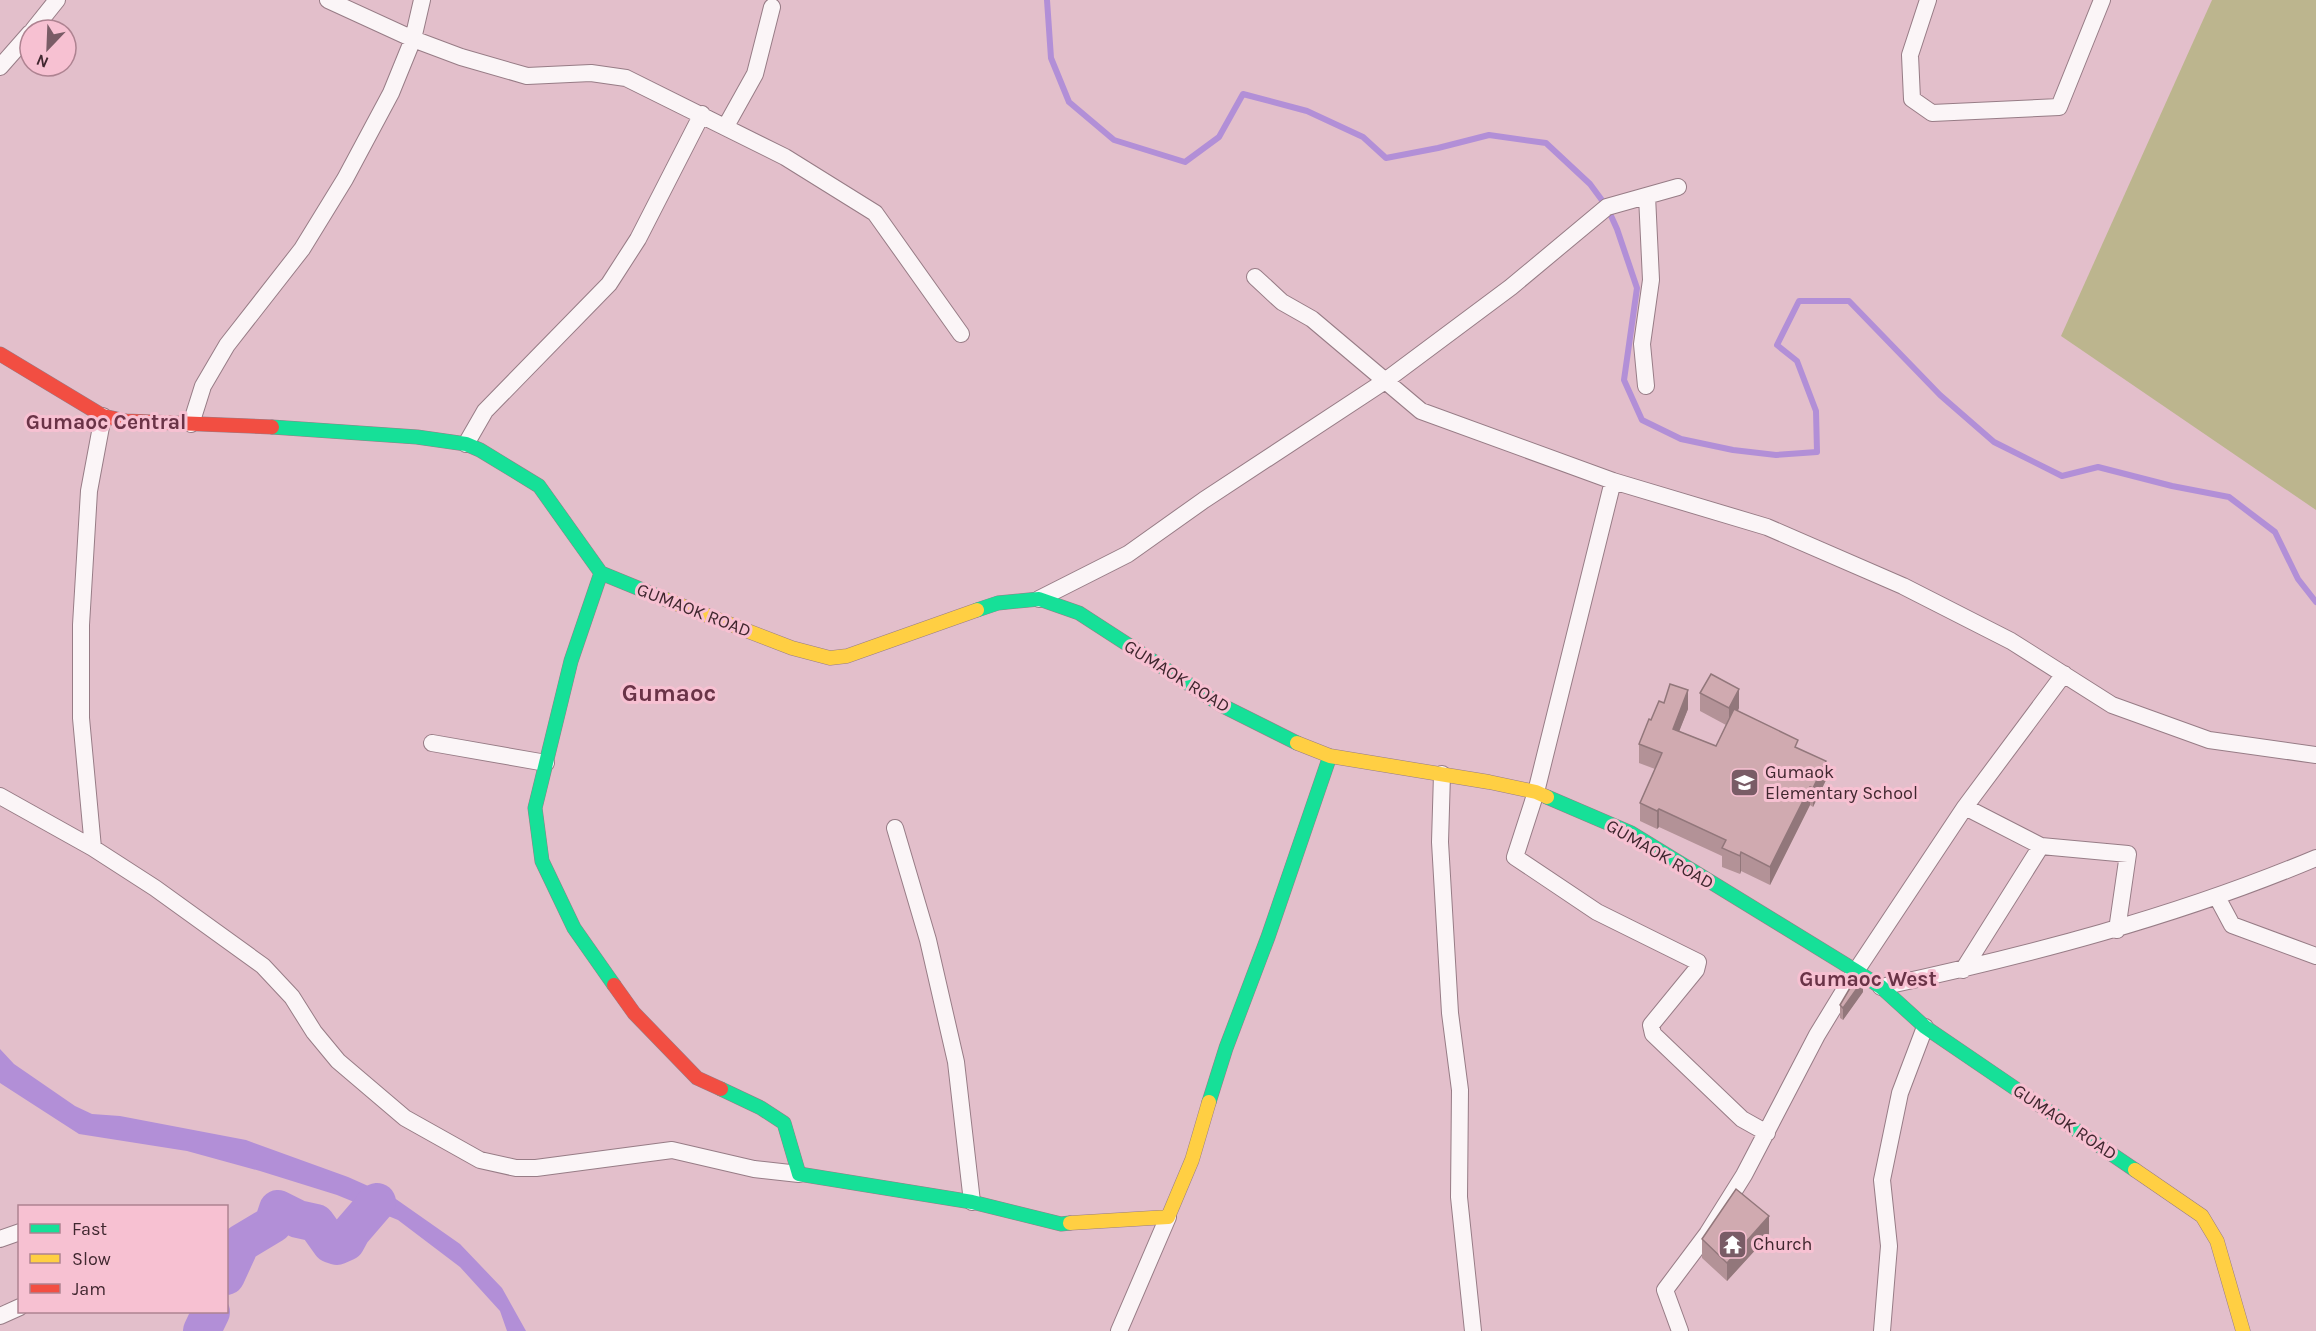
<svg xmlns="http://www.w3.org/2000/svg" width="2316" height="1331" font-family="Karla,sans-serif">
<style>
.green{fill:#bcb58e}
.water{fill:#b28fd7}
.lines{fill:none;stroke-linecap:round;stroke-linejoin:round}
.stream{stroke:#b28fd7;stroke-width:6}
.river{stroke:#b28fd7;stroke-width:38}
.street-casing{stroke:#977c86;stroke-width:18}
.fast-casing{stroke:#977c86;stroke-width:15}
.slow-casing{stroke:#977c86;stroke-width:15}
.jam-casing{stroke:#977c86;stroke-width:15}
.street{stroke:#fbf5f7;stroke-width:16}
.fast{stroke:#16e098;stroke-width:14}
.slow{stroke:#ffcf43;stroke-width:14}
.jam{stroke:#f24e42;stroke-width:14}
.wall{fill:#b39297}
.shaded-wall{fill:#92777b}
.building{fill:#d0aab0;stroke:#92777b;stroke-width:1.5}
.labels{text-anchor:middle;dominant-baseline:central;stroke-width:6;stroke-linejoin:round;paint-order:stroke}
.street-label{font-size:18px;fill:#40272f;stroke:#f7c1d2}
.poi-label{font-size:18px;fill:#40272f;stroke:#f7c1d2;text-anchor:start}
.quarter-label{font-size:21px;font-weight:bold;fill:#6a3347;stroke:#f7c1d2}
.district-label{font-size:24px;font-weight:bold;fill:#6a3347;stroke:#f7c1d2}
</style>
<rect width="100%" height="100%" fill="#e3bfcb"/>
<path class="green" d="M2212,0H2316V510L2061,336Z"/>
<path class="water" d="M0,1049L14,1064L75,1106L92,1114L120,1116L246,1140L348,1177L393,1197L460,1244L502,1288L526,1331H507L500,1311L460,1267L398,1220L337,1195L260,1171L187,1151L79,1134L0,1083Z"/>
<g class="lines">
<path class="stream" d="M1047,0L1051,58L1069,102L1114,140L1185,162L1219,137L1243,94L1307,111L1363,137L1386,158L1438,148L1489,135L1546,143L1590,184L1607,207L1617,229L1637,288L1624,380L1642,420L1681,439L1733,450L1776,455L1817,452L1816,411L1797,361L1777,345L1799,301H1849L1940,395L1994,442L2062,476L2098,467L2172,486L2229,497L2275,532L2298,579L2316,602"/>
<path class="river" d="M226,1276L241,1243L273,1224L278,1209L298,1219L316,1223L331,1244L337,1246L346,1242L352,1231L377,1202
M202,1331L211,1312"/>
<defs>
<path id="street" d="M328,0L413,39L461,57L527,76L591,73L626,78L785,157L875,213L961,334
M1928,0L1910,55L1912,99L1932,113L2059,107L2102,0
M33,30L57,0
M0,67L30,33
M726,126L755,74L772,7
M1255,277L1282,302L1312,319L1421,411L1613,481L1767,527L1903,586L2011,641L2112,705L2209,740L2316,755
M1646,386L1642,344L1651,280L1647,196
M191,424L203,386L227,345L302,249L345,179L391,93L413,39L422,0
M466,444L485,411L609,284L638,239L702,114
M1613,481L1536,792L1515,857L1597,912L1698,962L1696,970L1651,1025L1653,1034L1742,1119L1767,1133
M1039,599L1128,554L1204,500L1385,381L1511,287L1607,207L1678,187
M432,743L546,763
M1442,774L1440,842L1450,1013L1460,1090L1459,1197L1473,1331
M0,796L93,848L155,888L263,966L292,997L314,1032L338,1061L405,1118L480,1160L516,1168H536L672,1150L754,1169L799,1174
M1965,807L2064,674
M895,828L928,940L956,1062L972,1202
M2041,846L2128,854L2117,930
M93,848L81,718V625L89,491L103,416
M2217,897L2232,925L2316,956
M1881,987C2029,955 2176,917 2316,858
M0,1239L20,1232
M0,1316L20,1307
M1119,1331L1168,1217
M1680,1331L1665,1290L1707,1234L1744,1175L1817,1035L1856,971L1965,807L2041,846L1963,970
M1882,1331L1889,1246L1882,1180L1900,1093L1925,1027"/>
<path id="fast" d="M272,427L417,437L466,444L480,450L539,486L601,573L667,600
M601,573L571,661L535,808L542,861L574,928L614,985
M977,610L998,603L1039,599L1079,613L1221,705L1297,743
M1547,797L1631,833L1856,971L1881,987L1925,1027L2135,1170
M721,1089L761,1108L784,1123L799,1174L972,1202L1061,1224L1070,1223
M1209,1102L1226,1048L1268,937L1330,756"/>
<path id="slow" d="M667,600L792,648L830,658L847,656L977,610
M1297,743L1330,756L1489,782L1536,792L1547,797
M2135,1170L2202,1216L2217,1241L2243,1331
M1070,1223L1168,1217L1192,1160L1209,1102"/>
<path id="jam" d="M0,354L103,416L126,421L272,427
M614,985L634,1013L697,1078L721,1089"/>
</defs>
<use href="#street" class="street-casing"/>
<use href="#fast" class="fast-casing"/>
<use href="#slow" class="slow-casing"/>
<use href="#jam" class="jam-casing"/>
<use href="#street" class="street"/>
<use href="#fast" class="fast"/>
<use href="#slow" class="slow"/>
<use href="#jam" class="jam"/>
</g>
<path class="wall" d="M1700,693L1739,708L1738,711L1798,749L1826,780L1813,807L1810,805L1770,885L1741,871L1740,874L1722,867V856L1659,827L1657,829L1640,821V803L1655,769L1639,763V744L1651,720L1664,703L1688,709L1679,731L1716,746L1726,725L1700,711Z
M1863,992L1843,1020L1840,1018V1005Z
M1769,1235L1727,1281L1702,1258V1239Z"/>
<path class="shaded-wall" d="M1739,689V708L1729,726V708Z
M1688,690V709L1673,747V729Z
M1826,761V780L1813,807V788Z
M1810,787V805L1770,885V867Z
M1659,809V827L1657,829V811Z
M1741,852V871L1740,874V856Z
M1863,980V992L1843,1020V1008Z
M1769,1216V1235L1727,1281V1263Z"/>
<path class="building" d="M1711,674L1739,689L1729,708L1700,693Z
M1670,684L1688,690L1673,729L1716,746L1734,709L1798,740L1795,747L1826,761L1813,788L1810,787L1770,867L1741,852L1740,856L1722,848L1726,840L1659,809L1657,811L1640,803L1662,753L1639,744L1649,719L1651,720L1659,701L1664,703Z
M1857,976L1863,980L1843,1008L1840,1005Z
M1736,1189L1769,1216L1727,1263L1702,1239Z"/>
<defs>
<symbol id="school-square" viewBox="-11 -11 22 22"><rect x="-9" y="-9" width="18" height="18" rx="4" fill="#795c66" stroke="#f7c1d2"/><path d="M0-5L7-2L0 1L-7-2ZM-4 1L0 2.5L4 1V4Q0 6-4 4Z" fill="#fff"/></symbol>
<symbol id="temple-square" viewBox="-11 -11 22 22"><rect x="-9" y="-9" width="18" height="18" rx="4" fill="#795c66" stroke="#f7c1d2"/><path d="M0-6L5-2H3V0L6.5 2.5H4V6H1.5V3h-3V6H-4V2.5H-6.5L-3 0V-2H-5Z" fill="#fff"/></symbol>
</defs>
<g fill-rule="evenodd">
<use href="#school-square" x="1728" y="766" width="33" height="33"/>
<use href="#temple-square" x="1716" y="1228" width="33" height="33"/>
</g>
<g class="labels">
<g class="street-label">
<text transform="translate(694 610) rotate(21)">GUMAOK ROAD</text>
<text transform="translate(1177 676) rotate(32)">GUMAOK ROAD</text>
<text transform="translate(1660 854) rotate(30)">GUMAOK ROAD</text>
<text transform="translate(2065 1122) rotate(34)">GUMAOK ROAD</text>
</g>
<g class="poi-label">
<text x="1765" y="772">Gumaok<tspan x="1765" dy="21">Elementary School</tspan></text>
<text x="1753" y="1244">Church</text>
</g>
<g class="quarter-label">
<text x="106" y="422">Gumaoc Central</text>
<text x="1868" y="979">Gumaoc West</text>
</g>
<g class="district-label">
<text x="669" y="693">Gumaoc</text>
</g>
</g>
<rect x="18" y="1205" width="210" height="108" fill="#f7c1d2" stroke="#ae8391" stroke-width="1.5"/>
<rect x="30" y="1224" width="30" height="9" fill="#16e098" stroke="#ae8391" stroke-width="1.5"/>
<text x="72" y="1235" font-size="18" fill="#40272f">Fast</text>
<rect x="30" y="1254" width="30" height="9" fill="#ffcf43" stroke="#ae8391" stroke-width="1.5"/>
<text x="72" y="1265" font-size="18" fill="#40272f">Slow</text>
<rect x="30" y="1284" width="30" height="9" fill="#f24e42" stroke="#ae8391" stroke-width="1.5"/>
<text x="72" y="1295" font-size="18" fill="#40272f">Jam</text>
<g transform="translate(48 48) rotate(203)"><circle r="28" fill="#f7c1d2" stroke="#ae8391" stroke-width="1.5"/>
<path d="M0-4.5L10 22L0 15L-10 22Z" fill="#795c66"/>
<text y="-9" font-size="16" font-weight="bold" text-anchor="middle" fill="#40272f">N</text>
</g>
</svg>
